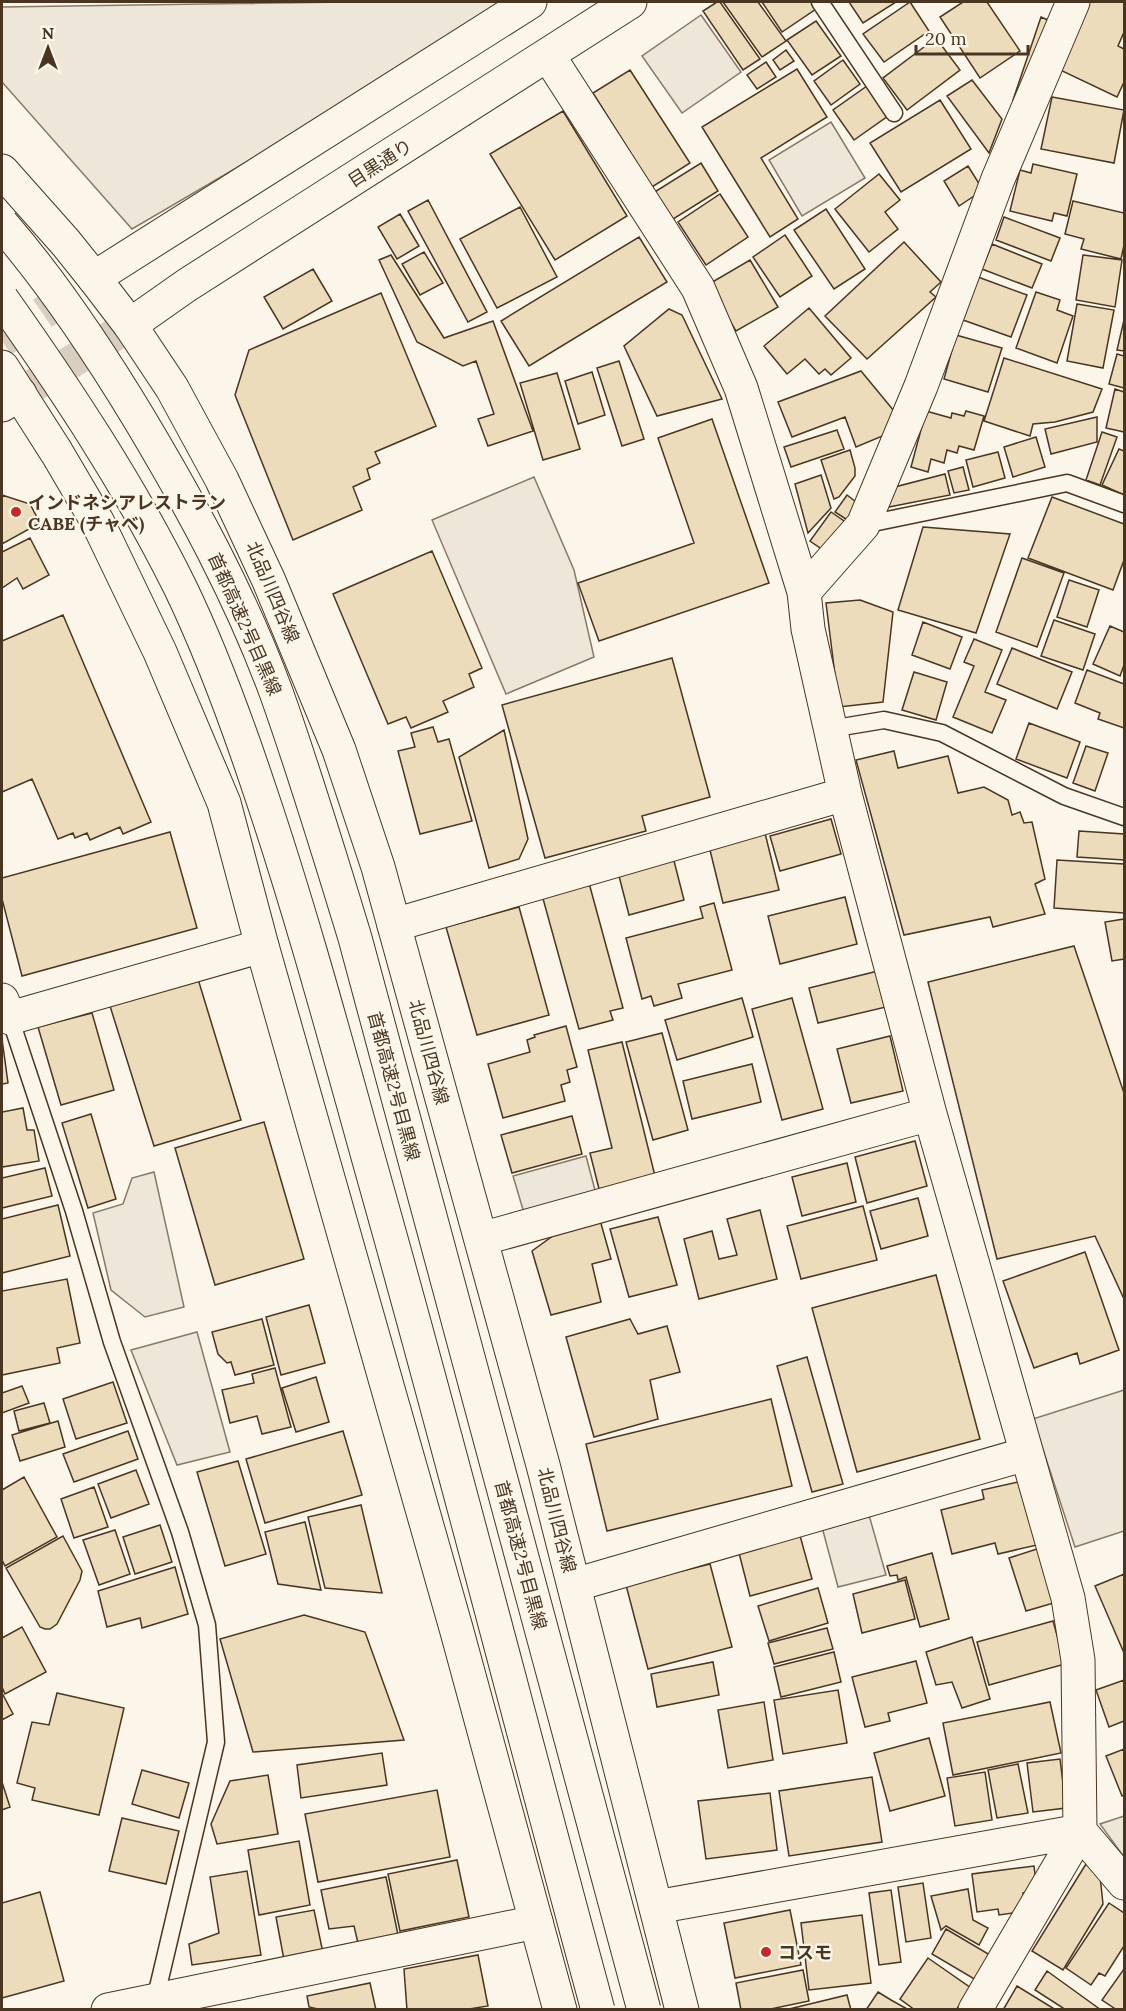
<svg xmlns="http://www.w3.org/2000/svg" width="1126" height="2011" font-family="Lora,'Noto Sans JP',serif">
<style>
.green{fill:#ede6d9;stroke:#887966;stroke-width:1.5}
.parking{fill:#ede7d9;stroke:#887966;stroke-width:1.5}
.building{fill:#ecdcbc;stroke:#4a3520;stroke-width:1.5}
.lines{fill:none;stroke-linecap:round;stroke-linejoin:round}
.primary-tunnel{stroke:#d8cfc1;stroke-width:33;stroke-dasharray:33 16;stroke-linecap:butt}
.service-casing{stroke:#4a3520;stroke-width:19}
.minor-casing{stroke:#4a3520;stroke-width:35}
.secondary-casing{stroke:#4a3520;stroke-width:35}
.primary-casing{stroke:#4a3520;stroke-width:35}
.service{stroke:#fbf6e9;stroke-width:16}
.minor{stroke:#fbf6e9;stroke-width:33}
.secondary{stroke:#fbf6e9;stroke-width:33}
.primary{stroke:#fbf6e9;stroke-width:33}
.motorway-bridge-casing{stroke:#4a3520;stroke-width:35;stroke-linecap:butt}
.motorway-bridge{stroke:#fbf6e9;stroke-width:33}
.poi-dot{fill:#c62828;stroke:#fbf6e9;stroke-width:2}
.labels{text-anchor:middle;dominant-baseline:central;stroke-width:4.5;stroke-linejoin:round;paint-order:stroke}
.street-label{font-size:18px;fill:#4a3520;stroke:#fbf6e9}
.poi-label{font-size:18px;font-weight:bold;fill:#4a3520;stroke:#fbf6e9;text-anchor:start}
</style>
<rect width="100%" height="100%" fill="#fbf6e9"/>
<path class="green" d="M349,2H519L132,229L2,82V7Z
M831,122L865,178L802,216L769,160Z"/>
<path class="parking" d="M701,15L741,72L682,113L642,56Z
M534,477L574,570L594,657L506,694L432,520Z
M586,1156L596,1194L524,1213L513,1176Z
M154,1172L184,1307L145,1317L111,1290L93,1213L123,1204L132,1178Z
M197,1332L230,1452L177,1465L131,1350Z
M1124,1390V1531L1075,1547L1033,1419Z
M869,1515L886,1575L838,1587L822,1527Z
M1124,1816V1857L1100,1824Z"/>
<path class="building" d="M717,2H720L760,59L743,70L703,11Z
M723,2H758L786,41L762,57Z
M762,2H811L816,9L782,32Z
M849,2H896L863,23Z
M910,2L929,31L884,62L863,34Z
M963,2H987L1020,51L980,78L940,17Z
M1087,2H1124V32L1118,46L1124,49V82L1117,97L1058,69Z
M1041,17L1050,21L1022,103L1013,100Z
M816,21L841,56L812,75L787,40Z
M936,38L960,70L907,110L883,78Z
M786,50L794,61L780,70L773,60Z
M843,60L860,84L831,105L814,81Z
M766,62L776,77L757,89L747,75Z
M797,69L827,117L761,158L798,219L770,237L702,127Z
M630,70L690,163L652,187L593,93Z
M972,80L1002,119L989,153L947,96Z
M867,86L888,116L854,140L833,110Z
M1052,97L1124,110L1114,163L1041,149Z
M940,100L971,149L901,192L870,143Z
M563,111L627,216L555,260L490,154Z
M701,163L718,191L670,221L653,193Z
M1033,164L1077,174L1067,216L1054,213L1052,221L1010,211L1020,170L1031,173Z
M968,166L983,190L959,206L944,181Z
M879,174L900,200L885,212L898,229L869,252L835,209Z
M720,194L748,237L706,265L678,222Z
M428,200L487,312L468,322L408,211Z
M1073,201L1124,213V245L1121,259L1081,249L1084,239L1065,234Z
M520,207L557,277L497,308L460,239Z
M826,209L865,269L834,289L794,230Z
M400,214L419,246L397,259L378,227Z
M1004,217L1060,238L1051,261L996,240Z
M785,235L812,276L780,297L753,257Z
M639,237L667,282L529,366L501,321Z
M904,242L941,282L930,292L936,297L867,359L825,316Z
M992,244L1042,264L1032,288L982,269Z
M424,252L443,283L420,295L402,264Z
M391,255L444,338L493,321L533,431L488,446L478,419L494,414L476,361L463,366L417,342L379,260Z
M1083,255L1122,260L1115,307L1076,300Z
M750,260L778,307L736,331L709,284Z
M313,269L332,301L283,329L264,297Z
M978,277L1027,295L1011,337L963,320Z
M1036,292L1060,300L1057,310L1073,316L1057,363L1016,348Z
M381,293L436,426L375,452L380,463L367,469L370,479L353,487L362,510L293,540L235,395L249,350Z
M1077,304L1114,310L1103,368L1067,361Z
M809,308L851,358L831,375L825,369L819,374L805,359L787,374L764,346Z
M669,309L682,315L722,399L657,416L624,346Z
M1124,320V351L1117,350Z
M956,335L1002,348L988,392L944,379Z
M1117,354L1124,356V388L1109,384Z
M1004,358L1102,389L1093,412L1055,422L1033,424L1030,436L984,421Z
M619,361L644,439L622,446L597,368Z
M861,371L899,417L885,435L856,447L845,417L792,437L778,402Z
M592,372L605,415L578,424L565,381Z
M557,373L580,449L543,460L520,383Z
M1115,389L1124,392V432L1106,428Z
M926,411L951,418L952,413L964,416L966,411L984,416L974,450L959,446L957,453L947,450L944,463L931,459L928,472L911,467Z
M1097,417V442L1051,454L1045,429Z
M712,419L769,583L599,641L578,583L694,543L658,438Z
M837,430L844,449L791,467L784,447Z
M1102,432L1117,437L1100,485L1086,480Z
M1036,437L1045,467L1013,477L1004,447Z
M1119,449L1124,451V495L1102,485Z
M850,450L855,468V476L839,497L834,499L821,460Z
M998,452L1005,478L973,487L966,460Z
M963,467L969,490L954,493L948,471Z
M945,474L950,495L884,508L891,488Z
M821,475L831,508L808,533L795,484Z
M2,495L30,504L40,523L2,544Z
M847,495L860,505L849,521L835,512Z
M1052,497L1124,524V560L1113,590L1028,558Z
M831,512L847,523L826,552L810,541Z
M923,527L1010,534L976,633L898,610Z
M30,538L49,575L23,589L17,578L2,588V552Z
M432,551L482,668L469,674L474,687L443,701L448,712L411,728L406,717L388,724L333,594Z
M1022,558L1064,573L1037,647L996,632Z
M1069,580L1099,590L1087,627L1057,617Z
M860,600L893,612L883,702L839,707L826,603Z
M63,615L151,822L123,834L120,827L90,840L87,833L75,838L73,833L58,839L32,779L2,792V641Z
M1054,620L1095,634L1083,670L1041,656Z
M923,622L962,637L950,669L912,655Z
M1110,626L1124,632V665L1120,676L1093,664Z
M974,639L1002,650L985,692L1006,700L992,733L953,717L974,666L964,662Z
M1012,648L1072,672L1057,709L997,684Z
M672,658L710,797L642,816L646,831L545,858L502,705Z
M1087,670L1124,684V728L1098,719L1100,713L1075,703Z
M914,672L947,682L936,720L902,710Z
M1029,723L1080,742L1067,778L1016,759Z
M433,727L438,742L449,739L472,821L420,834L398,751L415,747L411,733Z
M504,730L528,839L519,859L489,868L459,757Z
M1086,746L1108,753L1095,791L1073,783Z
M894,751L898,768L948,756L958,793L984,787L1008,800L1012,815L1020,812L1024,823L1032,822L1045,879L1035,884L1045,914L993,927L990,917L904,935L856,760Z
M831,819L841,854L780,871L770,836Z
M764,829L779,890L723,903L708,842Z
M1079,831L1124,834V860L1077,857Z
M170,832L197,928L22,976L2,899V878Z
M673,857L684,900L629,915L618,872Z
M1057,860L1124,864V913L1054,908Z
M589,883L623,1008L610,1011L613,1020L579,1029L542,895Z
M845,897L857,944L780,964L768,916Z
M714,903L732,970L678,984L682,998L654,1006L651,996L642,999L626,938L703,918L700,907Z
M519,907L549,1015L477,1035L446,927Z
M1124,919V959L1112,961L1105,922Z
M1074,946L1124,1093V1299L1095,1236L997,1259L928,982Z
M878,971L886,1007L818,1023L809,988Z
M198,979L241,1120L154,1146L110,1006Z
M742,998L753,1037L677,1060L665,1020Z
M792,998L823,1109L782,1120L752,1009Z
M92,1013L114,1090L61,1105L38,1027Z
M566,1026L577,1067L567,1070L570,1082L561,1085L565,1101L503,1118L488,1064L530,1052L527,1040L535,1037L534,1035Z
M662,1033L688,1130L653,1140L626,1042Z
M890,1036L903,1091L851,1103L837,1049Z
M2,1039L8,1083L2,1084Z
M622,1042L655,1176L599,1189L590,1153L612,1148L588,1050Z
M752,1064L761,1102L692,1119L683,1081Z
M23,1108L27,1130H34L39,1161L2,1167V1112Z
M91,1114L116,1199L88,1208L62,1123Z
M572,1116L582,1154L512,1173L501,1135Z
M264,1122L304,1259L215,1285L175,1148Z
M915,1141L927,1186L867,1203L855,1157Z
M847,1163L856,1202L802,1216L792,1177Z
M45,1168L52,1196L2,1208V1178Z
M918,1198L928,1236L881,1249L870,1211Z
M58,1205L70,1256L2,1273V1219Z
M863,1206L877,1260L801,1279L787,1226Z
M760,1210L777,1279L699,1299L684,1239L712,1231L719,1259L737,1255L727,1219Z
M658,1217L677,1285L629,1297L610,1229Z
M600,1220L611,1259L592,1264L601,1302L551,1315L532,1251L557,1233Z
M1085,1252L1119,1350L1080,1364L1077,1353L1034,1368L1003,1281Z
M936,1275L980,1439L857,1472L812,1308Z
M67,1279L80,1343L57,1348L60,1363L2,1375V1291Z
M309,1305L325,1363L281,1375L266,1317Z
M262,1319L274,1365L235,1375L231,1362L227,1363L218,1354L212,1332Z
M630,1319L638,1334L667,1326L680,1372L650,1380L658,1419L594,1437L566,1337Z
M807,1357L843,1484L812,1492L777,1366Z
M275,1368L291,1427L262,1434L257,1416L230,1423L222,1390L254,1383L252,1374Z
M316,1377L329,1422L296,1432L282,1388Z
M113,1382L127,1423L76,1439L63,1399Z
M22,1386L29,1403L2,1413V1393Z
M771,1399L792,1486L607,1531L586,1444Z
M44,1403L50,1423L19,1431L14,1411Z
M58,1421L65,1447L20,1461L12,1435Z
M128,1431L138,1459L74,1482L63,1454Z
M343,1431L362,1495L265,1523L246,1459Z
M238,1461L266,1554L225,1566L197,1472Z
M136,1470L149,1504L111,1518L98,1484Z
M24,1477L57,1537L5,1566L2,1560V1490Z
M1023,1481L1037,1545L998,1554L995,1543L952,1554L941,1510L984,1499L982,1490Z
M94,1487L108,1527L74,1538L61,1499Z
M361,1505L382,1593L325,1588L308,1517Z
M305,1522L321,1590L278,1584L265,1532Z
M160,1525L172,1562L135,1574L123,1537Z
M115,1530L130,1574L99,1585L83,1540Z
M799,1532L812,1579L750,1596L738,1549Z
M63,1536L82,1571L80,1580L57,1624L50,1629H45L40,1627L6,1568Z
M1040,1548L1057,1602L1026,1611L1009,1558Z
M932,1553L949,1619L920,1627L906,1577L898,1580L897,1575L890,1576L887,1566Z
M710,1564L732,1647L648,1669L626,1585Z
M175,1567L188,1614L142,1628L140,1618L107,1627L98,1591Z
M1124,1574V1653L1095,1586Z
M905,1580L915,1619L862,1633L853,1594Z
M818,1588L828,1623L769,1641L758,1606Z
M304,1615L365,1632L404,1740L253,1752L220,1639Z
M1053,1621L1065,1664L989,1685L977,1642Z
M22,1627L46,1672L5,1694L2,1687V1638Z
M827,1628L833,1649L774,1664L768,1643Z
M972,1637L990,1699L962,1708L952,1682L936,1685L926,1652Z
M834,1652L841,1682L781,1697L774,1667Z
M916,1661L927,1703L888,1713L890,1721L865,1727L852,1677Z
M713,1662L719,1695L657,1707L651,1674Z
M1124,1680V1721L1109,1727L1096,1690Z
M838,1690L847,1743L783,1754L774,1700Z
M2,1693L13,1714L2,1720Z
M57,1693L124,1708L99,1815L32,1800L35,1788L17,1783L32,1722L49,1725Z
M764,1702L773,1760L728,1768L718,1710Z
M1050,1702L1061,1753L953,1775L943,1723Z
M929,1738L945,1796L890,1811L874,1753Z
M1124,1749V1795L1122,1796L1106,1756Z
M382,1753L387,1785L301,1798L297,1765Z
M1060,1759L1066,1808L1033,1812L1027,1763Z
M1018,1764L1028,1813L997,1818L988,1770Z
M142,1770L189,1783L179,1818L132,1804Z
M985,1772L992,1820L955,1826L947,1778Z
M268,1775L278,1834L217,1844L211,1824L230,1781Z
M872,1777L882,1842L789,1856L779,1791Z
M2,1782L10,1807L2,1810Z
M437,1790L450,1857L318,1882L305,1814Z
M770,1793L777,1850L706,1859L698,1801Z
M122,1818L179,1831L166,1884L109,1871Z
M299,1841L310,1905L259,1915L248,1850Z
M457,1860L469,1917L400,1931L388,1874Z
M1086,1864L1100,1876L1103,1904L1063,1970L1032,1951Z
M1034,1866L1037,1891L1023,1893L1025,1905L1019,1912L999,1915L998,1909L977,1912L972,1874Z
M247,1871L261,1955L192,1965L189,1944L219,1933L210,1877Z
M386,1877L398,1935L358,1943L354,1926L329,1929L321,1890Z
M923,1883L931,1938L906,1942L898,1887Z
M968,1889L973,1920L988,1928L979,1945L946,1926L941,1930L931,1896Z
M891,1890L901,1962L879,1965L869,1893Z
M40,1892L64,1981L2,1998V1903Z
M1109,1903L1124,1913V1946L1105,1976L1099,1973L1091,1985L1066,1968Z
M314,1910L323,1953L284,1960L276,1917Z
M790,1910L801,1965L735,1978L724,1923Z
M862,1915L871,1983L809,1990L801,1923Z
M946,1929L990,1955L976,1980L932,1954Z
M478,1955L488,2006L463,2010H407L404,1969Z
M928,1958L971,1988L956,2010H915L900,1999Z
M1124,1969V2010H1117L1102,2000Z
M803,1970L809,2001L766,2010H741L736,1983Z
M1047,1971L1101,2010H1066L1035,1990Z
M370,1983L376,2010H322L309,2007L307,1996Z
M1017,1986L1056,2010H1003Z
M878,1992L891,2000L909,2010H866Z
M847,1995L851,2010H785Z"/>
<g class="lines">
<path class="primary-tunnel" d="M2,341L94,278
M20,394L130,325"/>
<defs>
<path id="service" d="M820,2L894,113
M863,525L1067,483L1124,504
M830,729L884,720L942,733L1064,796L1124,817
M10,1018L74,1211L112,1342L180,1532L207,1625L216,1742L155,2000"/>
<path id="minor" d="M548,55L698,288L741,388L804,592
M394,925L845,794
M2,1000L10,1018L262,946
M481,1239L930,1114
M574,1585L1026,1454
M1080,1831L1124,1883
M656,1907L1080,1831
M108,2010L536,1922
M975,2010L1080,1831L1078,1660L1068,1598L930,1114L845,794L808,629L804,592L863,525L921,386L998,179L1073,2"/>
<path id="secondary" d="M2,171L66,243L94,278L130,325L172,388L222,480L269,581L339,750L378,867L543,1465L682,2010
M2,367L57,453L97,521L160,652L224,803L262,946L456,1628L560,2010"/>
<path id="primary" d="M94,278L530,2
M130,325L187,285L630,2
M2,405L20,394"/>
</defs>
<use href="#service" class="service-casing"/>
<use href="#minor" class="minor-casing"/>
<use href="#secondary" class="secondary-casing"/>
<use href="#primary" class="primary-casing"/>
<use href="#service" class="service"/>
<use href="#minor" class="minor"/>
<use href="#secondary" class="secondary"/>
<use href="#primary" class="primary"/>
<defs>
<path id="motorway-bridge" d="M2,224C54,284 99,352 140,420C192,507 241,597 276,692C305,773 330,856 355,938L644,2010
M2,299C67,391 130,486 180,587C212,653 237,722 260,791C305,924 341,1061 379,1196C455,1466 524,1738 598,2010"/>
</defs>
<use href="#motorway-bridge" class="motorway-bridge-casing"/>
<use href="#motorway-bridge" class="motorway-bridge"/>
</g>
<g class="poi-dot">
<circle cx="16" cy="512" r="6"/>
<circle cx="766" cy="1952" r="6"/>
</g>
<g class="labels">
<g class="street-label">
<text transform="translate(380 163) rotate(-33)">目黒通り</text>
<text transform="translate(273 592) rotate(67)">北品川四谷線</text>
<text transform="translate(245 624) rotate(66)">首都高速2号目黒線</text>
<text transform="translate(429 1052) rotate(75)">北品川四谷線</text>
<text transform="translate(394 1086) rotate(75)">首都高速2号目黒線</text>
<text transform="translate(557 1520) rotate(76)">北品川四谷線</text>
<text transform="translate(521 1555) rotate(75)">首都高速2号目黒線</text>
</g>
<g class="poi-label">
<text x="28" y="502">インドネシアレストラン<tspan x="28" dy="21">CABE (チャベ)</tspan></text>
<text x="778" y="1952">コスモ</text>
</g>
</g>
<rect width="1126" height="2011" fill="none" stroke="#4a3520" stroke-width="6"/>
<g transform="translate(48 48)" stroke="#fbf6e9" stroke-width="4.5" paint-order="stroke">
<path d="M0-4.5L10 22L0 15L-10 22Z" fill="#4a3520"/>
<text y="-9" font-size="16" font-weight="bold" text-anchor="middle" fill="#4a3520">N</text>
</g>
<path d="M916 45v9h112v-9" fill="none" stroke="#4a3520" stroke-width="3"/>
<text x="925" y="45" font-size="18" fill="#4a3520" stroke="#fbf6e9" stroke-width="4.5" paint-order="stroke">20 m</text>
</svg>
